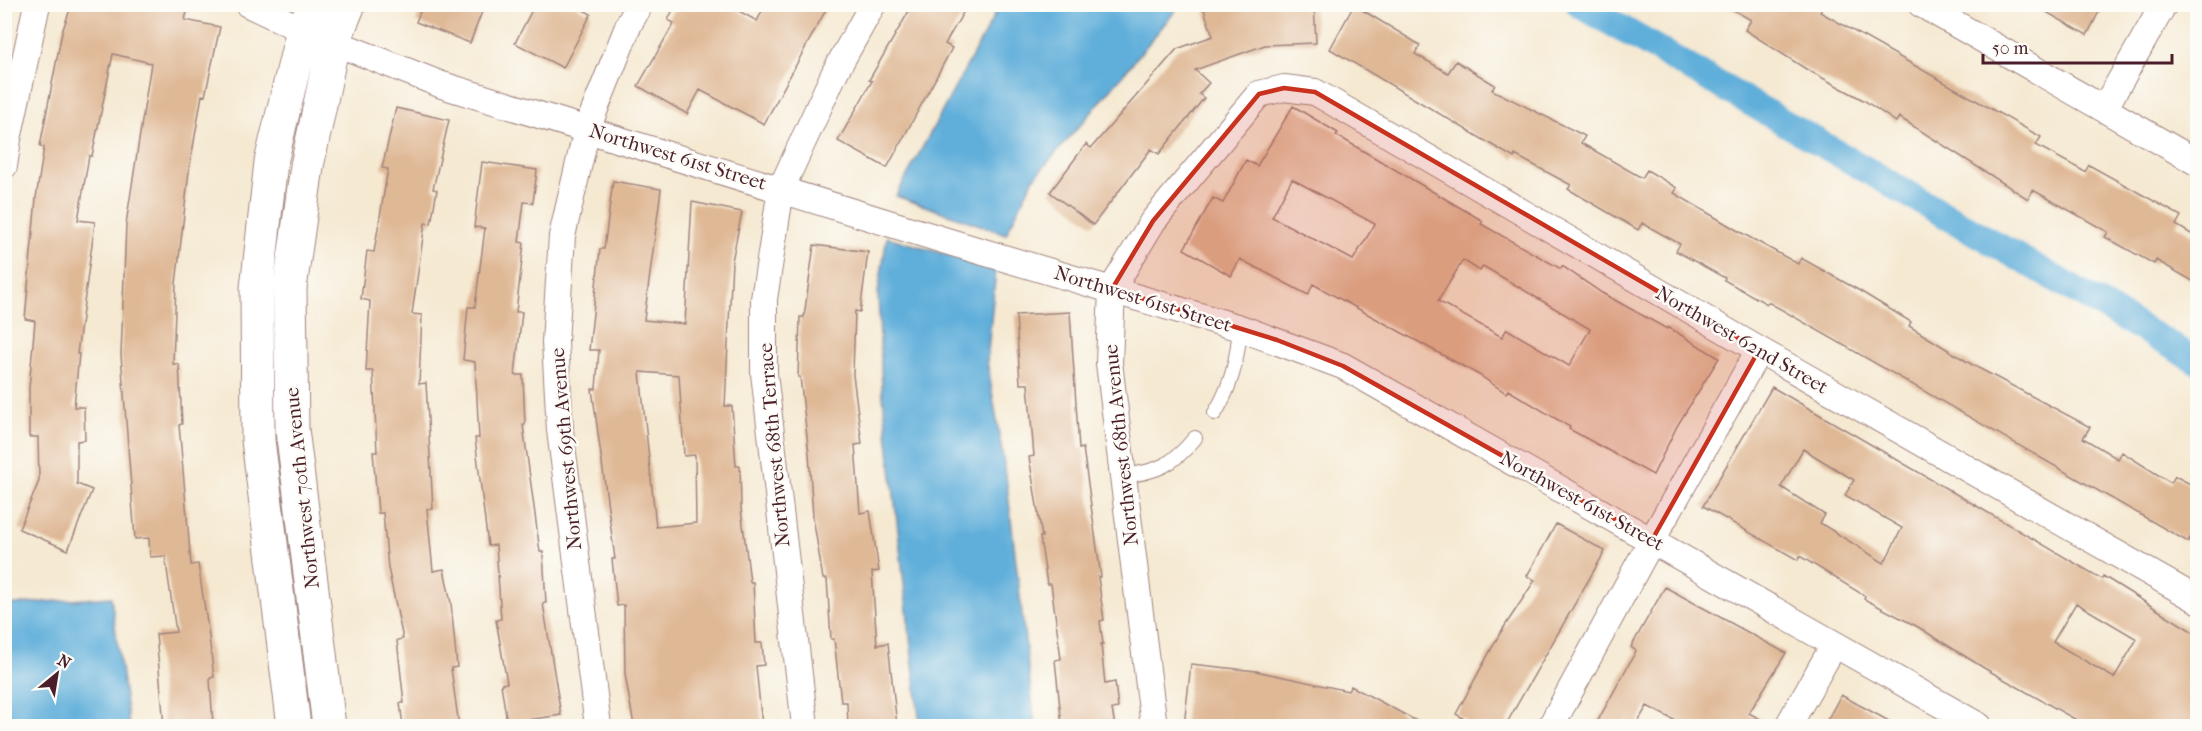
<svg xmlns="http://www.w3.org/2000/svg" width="2202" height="731" font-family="'IM FELL French Canon',serif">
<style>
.water{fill:#61afda;stroke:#566782;stroke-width:1.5}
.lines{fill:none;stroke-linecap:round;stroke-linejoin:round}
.canal{stroke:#61afda;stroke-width:27}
.building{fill:#dfb895;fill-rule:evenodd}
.lane-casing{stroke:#a0847e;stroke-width:16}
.street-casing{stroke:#a0847e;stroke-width:28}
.secondary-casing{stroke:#a0847e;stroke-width:35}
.lane{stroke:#fff;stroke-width:14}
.street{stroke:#fff;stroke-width:26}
.secondary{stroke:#fff;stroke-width:33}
.marked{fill:#c8321e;fill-opacity:0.2;stroke:#c8321e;stroke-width:4.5;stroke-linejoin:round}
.labels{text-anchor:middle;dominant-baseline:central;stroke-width:5;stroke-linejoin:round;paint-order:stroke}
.street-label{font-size:20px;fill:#4a1f2b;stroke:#fdfcf7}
</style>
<rect width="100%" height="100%" fill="#fdfcf7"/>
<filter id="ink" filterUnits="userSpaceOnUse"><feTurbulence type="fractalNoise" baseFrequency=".0167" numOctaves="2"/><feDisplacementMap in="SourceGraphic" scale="12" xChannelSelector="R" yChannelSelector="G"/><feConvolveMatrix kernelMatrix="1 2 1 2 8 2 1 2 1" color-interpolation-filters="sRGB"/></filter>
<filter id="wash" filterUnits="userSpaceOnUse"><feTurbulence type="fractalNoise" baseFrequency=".008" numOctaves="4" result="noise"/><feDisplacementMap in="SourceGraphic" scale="24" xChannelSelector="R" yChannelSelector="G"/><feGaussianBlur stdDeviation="1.35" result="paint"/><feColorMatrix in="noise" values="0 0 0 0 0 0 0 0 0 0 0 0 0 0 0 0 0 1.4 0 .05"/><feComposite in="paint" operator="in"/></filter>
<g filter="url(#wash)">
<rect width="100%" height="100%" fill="#f5e9d2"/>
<path class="water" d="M1000,5H1180L1102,100L1034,178L1006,234L896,196Z
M887,237L996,269L987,361L1006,476L1035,726H920L882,388L878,293Z
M111,597L129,726H5V605Z"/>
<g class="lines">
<path class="canal" d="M1579,4L2198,361"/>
</g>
<g id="blocks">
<path class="building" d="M72,4H174L188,8L185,20L220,27L205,96L202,95L189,171L176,284L173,364H179L182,424L179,425L185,493L191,565L198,564L208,629L214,677L210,678L213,726H164L156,634L176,632L165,556L150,557L149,538L135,539L121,355L126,224L151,63L113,54L92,156H89L78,220L95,222L77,354H79L74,407H84L85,440L77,441V484L92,490L68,550L19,529L39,481L38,437H29V388L35,321L25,319L36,198L44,147L40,146L62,32Z
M423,4H485L470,43L416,22Z
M535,4H572L591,14L563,68L515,43Z
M676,4H726L757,21L766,4H829L764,124L700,90L687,114L638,86L674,23L668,20Z
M913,4H968L945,44L952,48L887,168L838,141L872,81L869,80Z
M1220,4H1314L1316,43L1265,45L1195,70L1209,83L1199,94L1204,98L1159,154L1151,149L1093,225L1050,192L1086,144L1091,148L1177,49L1213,36L1204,10Z
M1723,4H1825L1820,12L2041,137L2036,145L2085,172L2089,165L2181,216L2176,225L2198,238V284L2156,260L2154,264L2105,237L2108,232L2033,190L2028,199L1899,117L1896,122L1865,101L1806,69L1745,30L1751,20Z
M2032,4H2103L2087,35Z
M1354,5L1420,45L1415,54L1448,73L1456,61L1495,85L1492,90L1585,136L1581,143L1642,178L1647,170L1677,188L1674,193L1740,232L1798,264L1801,258L1860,291L1911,322L1909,326L1971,364L2090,427L2083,438L2118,459L2122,452L2171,483L2175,476L2198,488V525L2188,542L1768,302L1767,304L1724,280L1725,278L1676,251L1680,244L1642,223L1638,230L1568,189L1571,185L1515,155L1514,158L1330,49Z
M1293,106L1338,133L1336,135L1483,221L1481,224L1561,269L1562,266L1602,293L1667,329L1668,327L1719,358L1677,426L1653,475L1569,429L1570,427L1508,390L1506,393L1479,375L1313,284L1308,295L1240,259L1231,276L1184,249L1213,198L1223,203L1246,160L1257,166ZM1292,179L1375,224L1353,260L1272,217ZM1463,260L1480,271L1483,266L1590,329L1569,366L1507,329L1502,337L1438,301Z
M396,108L449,120L433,189L437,190L431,224L425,223L412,314L422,315L419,384L426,383L433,509H427L433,571L444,569L451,603L457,667L451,668L459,726H403L400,703H404L397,640L403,639L388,568L383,513H378L373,452H377L373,371H366L370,301L361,299L367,251L374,252L388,169L382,168Z
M482,162L537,170L533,203L524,202L519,242L524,243L516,312H522L515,375H523L525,425H523L540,552H543L546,603H543L561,715L507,723L501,684L507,683L496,620L501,619L496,545L488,546L475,438H479L475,362L463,360L468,307H475L485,228L474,227Z
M613,181L661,189L644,320L685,324L692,202L742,212L732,261L725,406H732L736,466H740L741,508L750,582H753L756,643H762L764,665L756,666L762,726H634L625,674L624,605L617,606L612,559H615L592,389H596L599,350H589L600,249H604ZM640,372L679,375L684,456L695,455L696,523L656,527Z
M814,245L868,252L860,312L855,311L853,375L862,444L855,445L860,513L870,511L879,571L872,572L877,645L888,643L897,726H848L847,702H841L834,639H831L827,579H823L813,517L809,454L800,377H798L800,317H804Z
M1070,312L1079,449L1083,448L1101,577H1098L1104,620L1100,621L1103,644H1101L1105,684L1115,682L1118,708L1112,709L1115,726H1062L1055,660L1061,659L1051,584H1047L1040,537H1042L1029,457L1034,456L1028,384H1020L1016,315Z
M1772,387L2102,579L2103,576L2198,635V726H2087L1984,668L1918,627L1864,599L1865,596L1800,556L1798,560L1703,506ZM1803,449L1854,480L1845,495L1902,528L1884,563L1820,523L1825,515L1781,487ZM2076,603L2137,639L2114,678L2053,642Z
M1556,524L1605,551L1505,726H1462L1466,720L1456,714L1499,635L1535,580L1527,576Z
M1665,587L1786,653L1749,713L1773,726H1685L1647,706L1636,725L1627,720L1623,726H1595L1636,651L1631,647Z
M1191,664L1256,671L1348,691L1351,686L1426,726H1184Z
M1841,695L1898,726H1824Z"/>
</g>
</g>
<g filter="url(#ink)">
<use href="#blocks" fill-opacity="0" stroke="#a0847e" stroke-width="1.5"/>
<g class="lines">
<defs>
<path id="lane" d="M1215,413C1232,385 1237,360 1240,328
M1123,476C1157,472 1173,465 1195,438"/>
<path id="street" d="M248,4L303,30L442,85L953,243L1240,328L1343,366L1979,726
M1921,4L2198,163
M2104,109L2164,4
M4,166L8,139L37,4
M598,726L560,430L555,342L562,236L587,129L629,24L640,4
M805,726L764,373V299L781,189L835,72L873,4
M1154,726L1109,363L1112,289L1153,221L1259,94L1284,88L1315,92L1759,350L2198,600
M1551,726L1652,540L1759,350
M1788,726L1834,645"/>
<path id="secondary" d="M294,726L258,440L257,288L271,162L303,30L314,4
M329,726L292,429L290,288L307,166L333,43L349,4"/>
</defs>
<use href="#lane" class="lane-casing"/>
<use href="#street" class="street-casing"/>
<use href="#secondary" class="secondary-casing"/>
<use href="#lane" class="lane"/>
<use href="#street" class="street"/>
<use href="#secondary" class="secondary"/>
</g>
</g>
<path class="marked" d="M1284,88L1315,92L1759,350L1652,540L1343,366L1277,340L1112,289L1153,221L1259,94Z"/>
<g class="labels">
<g class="street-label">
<text transform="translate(678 157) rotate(17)">Northwest 61st Street</text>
<text transform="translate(1143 299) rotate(17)">Northwest 61st Street</text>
<text transform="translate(1742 340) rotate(30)">Northwest 62nd Street</text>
<text transform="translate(774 445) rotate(-95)">Northwest 68th Terrace</text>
<text transform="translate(1121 445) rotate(-96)">Northwest 68th Avenue</text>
<text transform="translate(566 449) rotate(-95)">Northwest 69th Avenue</text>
<text transform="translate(302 488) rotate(-96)">Northwest 70th Avenue</text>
<text transform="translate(1582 501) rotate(29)">Northwest 61st Street</text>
</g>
</g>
<rect width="2202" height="731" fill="none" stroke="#fdfcf7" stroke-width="24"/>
<g transform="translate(57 674) rotate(30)" stroke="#fdfcf7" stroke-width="4.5" paint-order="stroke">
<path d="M0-4.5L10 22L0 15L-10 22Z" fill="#4a1f2b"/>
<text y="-9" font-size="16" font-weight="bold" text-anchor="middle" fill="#4a1f2b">N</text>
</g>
<path d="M1983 54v9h189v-9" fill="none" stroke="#4a1f2b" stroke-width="3"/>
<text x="1992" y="54" font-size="18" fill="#4a1f2b" stroke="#fdfcf7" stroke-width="4.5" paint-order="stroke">50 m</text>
</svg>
